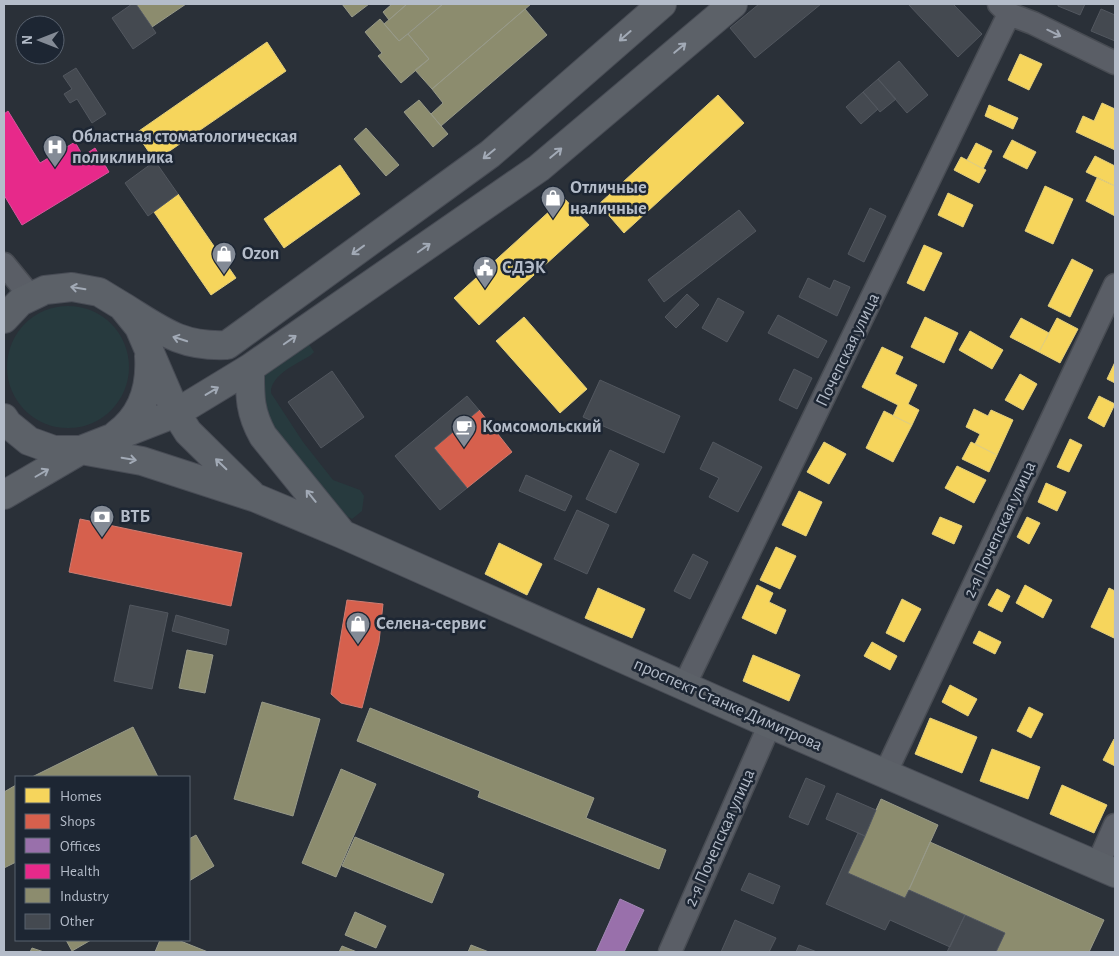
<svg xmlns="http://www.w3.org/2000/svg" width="1119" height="956" font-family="'Alegreya Sans',sans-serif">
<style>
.green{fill:#273a3e}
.homes{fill:#f6d55c;stroke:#e2ce7d}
.shops{fill:#d6604d;stroke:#cc7c72}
.offices{fill:#9970ab;stroke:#a187b4}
.health{fill:#e7298a;stroke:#d8559d}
.industry{fill:#8c8c6e;stroke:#989a89}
.building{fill:#444950;stroke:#52575f}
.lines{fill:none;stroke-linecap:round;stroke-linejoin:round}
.minor-casing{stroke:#484c53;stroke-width:25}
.major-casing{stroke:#484c55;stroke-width:30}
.minor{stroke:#5a5e66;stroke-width:22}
.major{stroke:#5c6168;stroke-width:28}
.oneway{stroke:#a2a9b5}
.oneway2{stroke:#a2aab6}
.labels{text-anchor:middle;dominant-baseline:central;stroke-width:5;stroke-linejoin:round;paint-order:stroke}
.poi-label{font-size:18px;font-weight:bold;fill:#b4bcc9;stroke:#1d2633;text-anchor:start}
.street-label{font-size:18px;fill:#b4bcc9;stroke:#1d2633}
</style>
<rect width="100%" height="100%" fill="#2a3038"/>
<path class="green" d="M7 367a61 61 0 1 1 122 0a61 61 0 1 1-122 0Z
M309,344L314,352L311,355C297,364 270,375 271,393L303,442L333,480L360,490L364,496L362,511L352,519C308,496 280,441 257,399L265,366Z"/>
<path class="homes" d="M267,42L286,71L155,161L136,133Z
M1020,54L1042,64L1029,90L1008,80Z
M718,95L744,123L624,233L599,204Z
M1102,103L1115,109V150L1076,132L1083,116L1094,121Z
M989,105L1018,118L1013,129L985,116Z
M1012,140L1036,152L1027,169L1003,157Z
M976,143L992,151L983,169L967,160Z
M1095,156L1115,166V186L1086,172Z
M961,157L986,170L979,183L954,170Z
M340,165L360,194L284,248L264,219Z
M1097,178L1115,186V216L1086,201Z
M1045,186L1073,199L1053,244L1025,231Z
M948,193L973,205L963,227L938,215Z
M178,194L236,278L211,295L154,212Z
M564,198L589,225L479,325L454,298Z
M924,245L942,253L924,291L907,283Z
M1072,259L1093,270L1070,317L1048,306Z
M524,317L587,389L560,413L496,341Z
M925,317L958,333L944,363L911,347Z
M1021,318L1049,333L1039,352L1010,337Z
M1057,318L1078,329L1060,363L1039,352Z
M970,331L1003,350L992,369L959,350Z
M882,347L903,357L895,374L917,385L908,404L919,410L912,425L893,416L898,405L862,387Z
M1115,362V383L1107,379Z
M1020,374L1037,384L1023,410L1005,400Z
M1099,396L1115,404L1104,427L1088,418Z
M974,409L988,416L991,410L1013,420L997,455L975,444L980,434L966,427Z
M884,411L912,425L893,462L866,448Z
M1070,439L1082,445L1069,472L1057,467Z
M824,442L846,454L829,484L807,472Z
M971,442L997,455L989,472L962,459Z
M957,466L986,480L974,503L945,488Z
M1046,483L1066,492L1057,511L1038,502Z
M799,491L822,502L806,536L782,525Z
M940,517L962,526L954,544L932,534Z
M1027,517L1040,523L1029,544L1017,537Z
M499,543L542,564L527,595L485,574Z
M776,547L796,556L780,589L760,580Z
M757,585L773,593L769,602L786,610L776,634L742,618Z
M1025,585L1052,600L1043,618L1016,603Z
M598,588L645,609L632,638L585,618Z
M1109,588L1115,591L1114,638L1091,627Z
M997,589L1010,596L1002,612L988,605Z
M902,599L921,609L904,642L886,633Z
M979,631L1001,642L995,654L973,643Z
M872,642L897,656L890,670L864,656Z
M753,655L800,675L789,701L743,681Z
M950,685L977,699L968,716L942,702Z
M1029,707L1043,714L1031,738L1017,731Z
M930,718L977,737L962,773L915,754Z
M1114,739H1115V766L1103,760Z
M992,749L1040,767L1028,799L980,781Z
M1062,785L1107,805L1094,833L1050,814Z"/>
<path class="shops" d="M479,410L512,452L467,488L434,448Z
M80,519L242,553L231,606L69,572Z
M347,600L383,604L379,642L362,708L341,703L331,694Z"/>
<path class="offices" d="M620,899L644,910L624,952H596Z"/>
<path class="health" d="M8,111L40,163L75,142L83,156L95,148L109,172L22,225L4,195V114Z"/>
<path class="industry" d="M136,4H186L152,27Z
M342,4H369L352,17Z
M392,4H407L389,20L383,12Z
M407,4H443L399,41L384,24Z
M443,4H531L432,89L415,70L429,59L408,34Z
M525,9L547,35L441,126L431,114L443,103L432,89Z
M380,19L399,41L408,34L429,59L401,83L378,56L382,53L365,32Z
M419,100L448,134L433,147L404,112Z
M366,128L399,165L386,176L354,139Z
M187,650L213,655L205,693L179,688Z
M262,702L320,719L293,816L234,799Z
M370,708L594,798L586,818L666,850L659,869L478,797L480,791L357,741Z
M133,727L158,777H32Z
M341,769L376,784L336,877L302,863Z
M16,785V862L4,868V792Z
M881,799L938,825L905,898L848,873Z
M196,835L214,866L189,881V839Z
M355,837L444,874L432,903L342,866Z
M930,842L1104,920L1089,952H996L1005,933L909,890Z
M355,912L386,926L376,948L345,935Z
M66,940H91L72,951Z
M160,940H178L208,952H155Z
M471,945L489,952H468Z
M342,946L357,952H339Z
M32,948L44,952H30Z"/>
<path class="building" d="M132,4H136L156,33L133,49L112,18Z
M759,4H821L755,58L730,28Z
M908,4H953L982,34L958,57Z
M1058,4H1085L1080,15L1058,6Z
M1101,9L1115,15V41L1091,31Z
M899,61L928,95L907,113L878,79Z
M76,68L106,114L92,123L77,99L70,103L64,94L72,89L63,76Z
M878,79L896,99L880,112L863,92Z
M863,92L878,109L861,124L846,107Z
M155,161L178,194L148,216L125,183Z
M870,208L886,216L864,262L848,254Z
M739,210L756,231L664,302L648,280Z
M808,278L830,289L834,280L850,287L837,316L799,297Z
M687,294L699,305L676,328L665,317Z
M718,298L744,312L727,342L702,328Z
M778,315L827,341L818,358L768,333Z
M794,369L812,378L797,409L779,400Z
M332,371L364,417L321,448L288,402Z
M600,380L680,416L664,453L583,417Z
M467,396L479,410L434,448L467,488L440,510L395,456Z
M713,442L762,467L738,512L709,497L719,478L700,469Z
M610,450L639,464L616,513L586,499Z
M526,475L572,496L565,511L519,491Z
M577,510L609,525L587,574L554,559Z
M693,554L708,562L690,599L674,591Z
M130,605L168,613L152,689L114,681Z
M176,615L229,630L226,645L172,631Z
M806,778L825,786L808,825L789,817Z
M837,793L876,810L865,836L826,819Z
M858,833L865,836L848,873L905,898L909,890L965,915L950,947L890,920L885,930L826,904Z
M749,873L780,886L773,904L741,890Z
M965,915L1005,933L996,952H947Z
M735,920L776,938L769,952H721Z
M799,945L817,952H796Z"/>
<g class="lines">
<defs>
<path id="minor" d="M999,4L1009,14L1033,23L1115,63
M4,264L31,297
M685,684L1009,14
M885,774L1115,285
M1097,866L1115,825
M670,952L770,724"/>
<path id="major" d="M122,306C161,330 180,347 227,345L490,154L662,4
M4,319L20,302L45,290L72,287L99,292L122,306L139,327L176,413L188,432L251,494
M250,368C250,395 249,411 263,436L340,531
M4,418L8,424L29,441L54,450H81L176,413L250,368L539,168L733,4
M117,434C143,415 151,387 149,356
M4,495L81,450L142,461L256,498L342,534L770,724L1115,873"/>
</defs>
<use href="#minor" class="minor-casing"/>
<use href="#major" class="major-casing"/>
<use href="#minor" class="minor"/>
<use href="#major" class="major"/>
</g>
<defs><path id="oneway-shaft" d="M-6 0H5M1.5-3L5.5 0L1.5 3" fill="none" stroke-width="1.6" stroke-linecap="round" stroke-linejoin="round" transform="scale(1.25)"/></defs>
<use class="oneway" href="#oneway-shaft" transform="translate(1054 33) rotate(26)"/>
<g class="oneway2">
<use href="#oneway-shaft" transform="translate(625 36) rotate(139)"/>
<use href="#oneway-shaft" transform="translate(680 48) rotate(-40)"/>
<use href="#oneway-shaft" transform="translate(556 153) rotate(-40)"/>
<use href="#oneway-shaft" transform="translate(489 154) rotate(141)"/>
<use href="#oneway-shaft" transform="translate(424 248) rotate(-35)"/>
<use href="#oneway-shaft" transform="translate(358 250) rotate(144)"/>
<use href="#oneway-shaft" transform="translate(78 288) rotate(-171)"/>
<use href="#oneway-shaft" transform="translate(180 339) rotate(-162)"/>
<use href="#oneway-shaft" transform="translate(290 340) rotate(-35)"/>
<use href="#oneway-shaft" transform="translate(212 391) rotate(-31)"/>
<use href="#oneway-shaft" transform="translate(129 459) rotate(10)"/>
<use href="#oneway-shaft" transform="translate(221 464) rotate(-136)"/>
<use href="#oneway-shaft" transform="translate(42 473) rotate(-30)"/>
<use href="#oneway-shaft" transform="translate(311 496) rotate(-129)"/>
</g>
<defs>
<symbol id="hospital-pin" viewBox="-11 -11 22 30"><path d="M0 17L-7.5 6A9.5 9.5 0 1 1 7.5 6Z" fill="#848b96" stroke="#1d2633"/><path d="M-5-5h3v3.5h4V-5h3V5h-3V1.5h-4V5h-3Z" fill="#fff"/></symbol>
<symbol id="shop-pin" viewBox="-11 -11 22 30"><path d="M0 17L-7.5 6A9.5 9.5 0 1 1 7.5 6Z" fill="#848b96" stroke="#1d2633"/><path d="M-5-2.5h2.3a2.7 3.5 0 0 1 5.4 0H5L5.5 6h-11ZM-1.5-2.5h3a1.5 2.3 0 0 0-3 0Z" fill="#fff"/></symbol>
<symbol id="civic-pin" viewBox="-11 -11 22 30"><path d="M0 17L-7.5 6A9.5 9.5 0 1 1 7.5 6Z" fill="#848b96" stroke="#1d2633"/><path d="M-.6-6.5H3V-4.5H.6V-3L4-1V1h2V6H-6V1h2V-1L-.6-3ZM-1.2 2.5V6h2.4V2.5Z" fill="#fff"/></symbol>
<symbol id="cafe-pin" viewBox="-11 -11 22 30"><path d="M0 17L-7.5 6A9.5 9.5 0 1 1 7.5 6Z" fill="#848b96" stroke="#1d2633"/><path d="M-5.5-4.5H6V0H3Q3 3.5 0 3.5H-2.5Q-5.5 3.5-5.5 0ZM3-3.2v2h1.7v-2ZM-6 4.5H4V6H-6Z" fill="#fff"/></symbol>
<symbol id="bank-pin" viewBox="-11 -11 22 30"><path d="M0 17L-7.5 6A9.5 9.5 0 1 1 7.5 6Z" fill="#848b96" stroke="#1d2633"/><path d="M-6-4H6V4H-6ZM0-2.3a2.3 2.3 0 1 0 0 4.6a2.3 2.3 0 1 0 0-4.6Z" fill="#fff"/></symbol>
</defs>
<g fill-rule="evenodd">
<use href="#hospital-pin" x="41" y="133" width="28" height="38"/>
<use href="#shop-pin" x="539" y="184" width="28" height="38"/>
<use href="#shop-pin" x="210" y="240" width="28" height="38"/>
<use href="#civic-pin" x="471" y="254" width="28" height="38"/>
<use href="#cafe-pin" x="450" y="413" width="28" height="38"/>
<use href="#bank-pin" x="88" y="503" width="28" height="38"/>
<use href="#shop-pin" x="344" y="610" width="28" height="38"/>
</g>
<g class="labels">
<g class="poi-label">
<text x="72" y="137">Областная стоматологическая<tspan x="72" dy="21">поликлиника</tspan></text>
<text x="570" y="188">Отличные<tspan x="570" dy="21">наличные</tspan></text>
<text x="242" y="254">Ozon</text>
<text x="502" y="268">СДЭК</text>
<text x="482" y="427">Комсомольский</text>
<text x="120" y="517">ВТБ</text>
<text x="376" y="624">Селена-сервис</text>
</g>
<g class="street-label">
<text transform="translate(848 350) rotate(-64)">Почепская улица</text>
<text transform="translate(1000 530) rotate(-65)">2-я Почепская улица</text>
<text transform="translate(728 705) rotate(24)">проспект Станке Димитрова</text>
<text transform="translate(720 838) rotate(-66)">2-я Почепская улица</text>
</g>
</g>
<rect width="1119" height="956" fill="none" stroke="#b4bcc9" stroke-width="10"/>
<rect x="15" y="776" width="175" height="165" fill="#1d2633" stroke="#59626f"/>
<rect x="25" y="788" width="25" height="15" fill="#f6d55c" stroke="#59626f"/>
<text x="60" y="801" font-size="15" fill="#b4bcc9">Homes</text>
<rect x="25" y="814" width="25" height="15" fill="#d6604d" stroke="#59626f"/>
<text x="60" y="826" font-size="15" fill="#b4bcc9">Shops</text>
<rect x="25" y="838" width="25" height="15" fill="#9970ab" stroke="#59626f"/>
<text x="60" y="851" font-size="15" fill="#b4bcc9">Offices</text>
<rect x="25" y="864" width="25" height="15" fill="#e7298a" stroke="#59626f"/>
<text x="60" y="876" font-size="15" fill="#b4bcc9">Health</text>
<rect x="25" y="888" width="25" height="15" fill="#8c8c6e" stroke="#59626f"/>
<text x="60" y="901" font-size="15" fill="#b4bcc9">Industry</text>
<rect x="25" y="914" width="25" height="15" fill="#444950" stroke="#59626f"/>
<text x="60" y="926" font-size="15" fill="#b4bcc9">Other</text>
<g transform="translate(40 40) rotate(270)"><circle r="24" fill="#1d2633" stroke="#59626f"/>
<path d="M0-4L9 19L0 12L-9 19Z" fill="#848b96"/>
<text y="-8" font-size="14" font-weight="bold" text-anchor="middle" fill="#b4bcc9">N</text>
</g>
</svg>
